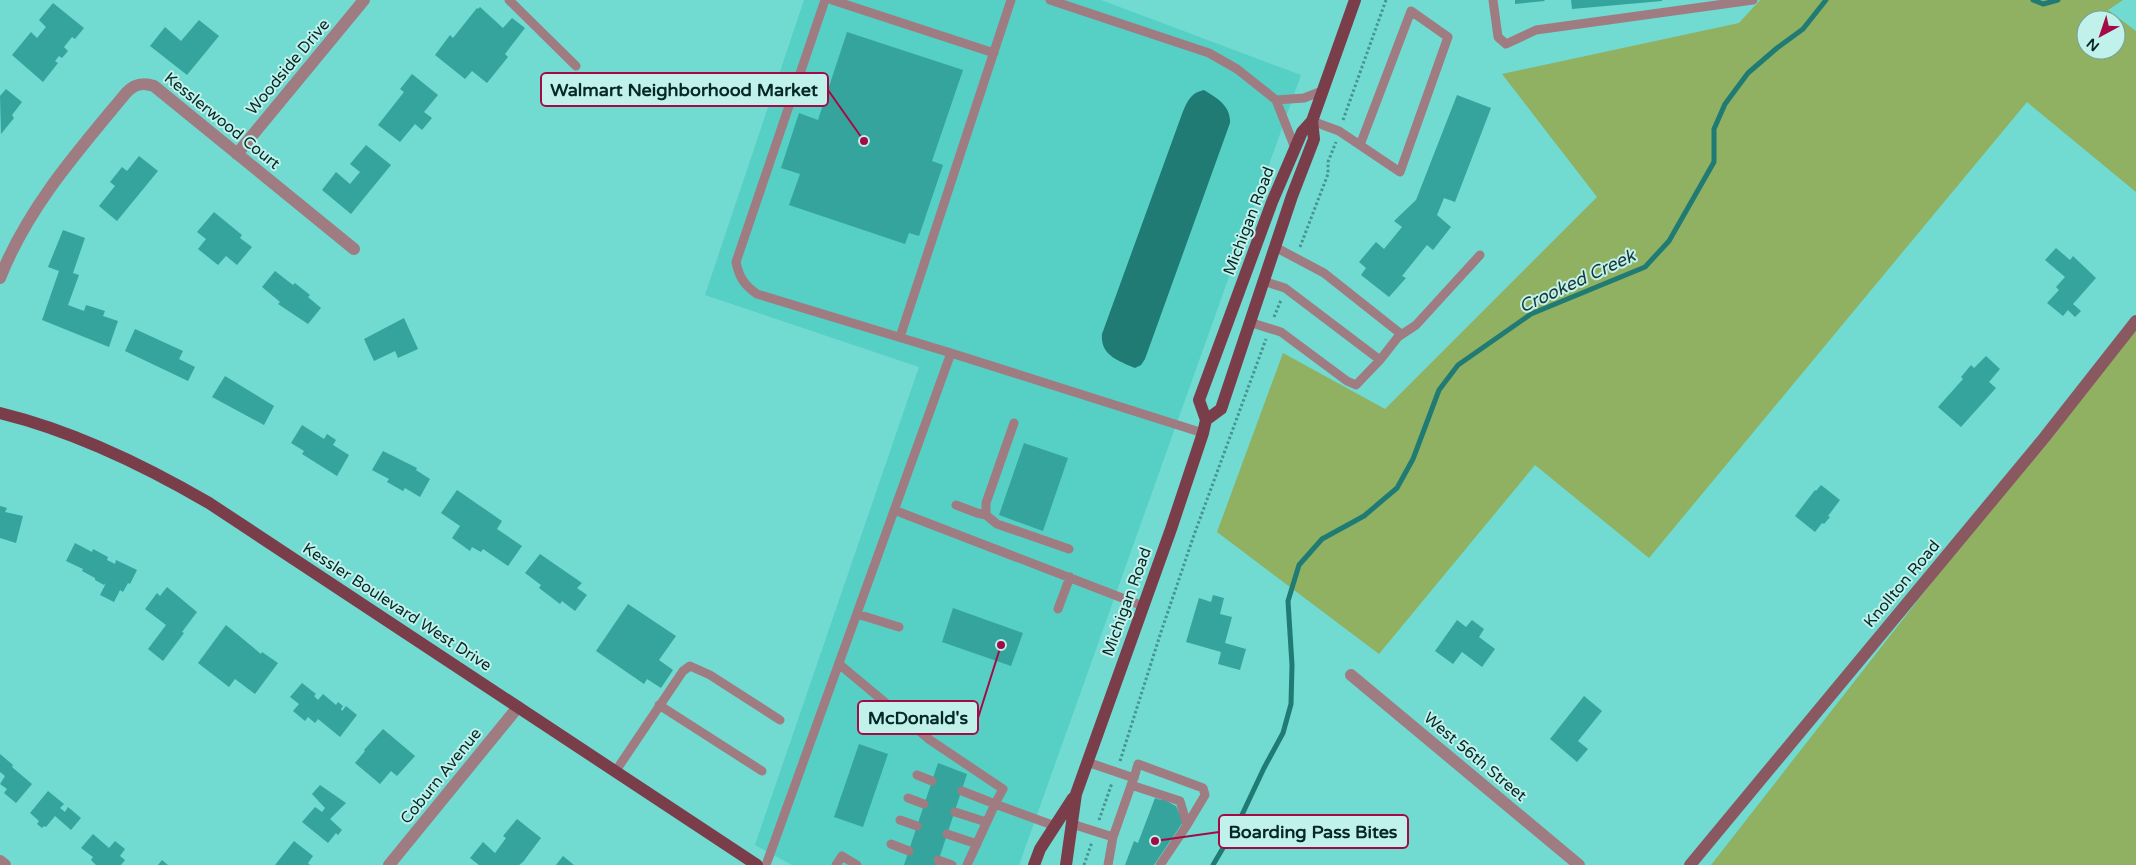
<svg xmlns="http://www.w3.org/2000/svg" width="2136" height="865" font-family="'Varela Round',sans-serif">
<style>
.built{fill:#56cfc5}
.green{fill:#8fb161;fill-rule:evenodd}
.water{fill:#1f7b74}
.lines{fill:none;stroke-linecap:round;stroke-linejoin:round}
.stream{stroke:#1f7b74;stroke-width:5}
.building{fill:#35a49c}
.path{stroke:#46948e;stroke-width:3;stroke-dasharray:2.5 2.5;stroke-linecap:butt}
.lane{stroke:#9f7c81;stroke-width:9}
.street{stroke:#9f7c81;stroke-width:12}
.secondary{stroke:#8a5861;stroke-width:12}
.primary{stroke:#7a3e4a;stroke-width:12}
.labels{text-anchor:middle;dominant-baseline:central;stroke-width:4;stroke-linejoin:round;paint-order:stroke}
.street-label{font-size:16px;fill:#052826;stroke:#c1f1eb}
.water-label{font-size:18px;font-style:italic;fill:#1c3735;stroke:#c1f1eb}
.leader{fill:none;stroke:#a40b46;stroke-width:2}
.callout-dot{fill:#a40b46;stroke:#c1f1eb;stroke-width:2}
.callout{fill:#c1f1eb;stroke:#a40b46;stroke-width:2}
.callout-label{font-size:18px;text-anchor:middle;font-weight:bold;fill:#052826}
</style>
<rect width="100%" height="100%" fill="#71dad1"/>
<path class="built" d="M804,0H1101L1301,75L1019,865H792L755,845L919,367L705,295Z"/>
<path class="green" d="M1760,0H2123L2108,10L2136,31V192L2027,102L1649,558L1535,465L1379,654L1217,532L1283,353L1385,409L1597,197L1502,74L1739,23ZM2086,20H2116V50H2086Z
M2136,321V865H1711Z"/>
<path class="water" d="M1204,90C1217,98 1231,106 1230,123L1145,359L1141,365L1135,368C1118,361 1100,355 1102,334L1182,114C1187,102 1190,93 1204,90Z"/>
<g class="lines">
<path class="stream" d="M2033,0L2043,4L2058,0
M1213,865L1240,819L1264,768L1283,733L1291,704L1292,665L1288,601L1299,565L1322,539L1364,516L1397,488L1413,459L1439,390L1458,365L1531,314L1645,267L1669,241L1714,162V129L1725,104L1748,73L1777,48L1803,29L1826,0"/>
</g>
<path class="building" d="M1515,0H1544L1545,1L1515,4Z
M1571,0H1662V1L1572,9Z
M53,3L84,28L75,39L72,37L64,47L68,51L62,58L59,56L55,61L58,63L43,82L12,55L31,32L37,38L46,27L39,20Z
M480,7L503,28L512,18L525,28L505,54L508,57L487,83L472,71L465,79L435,55L450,35L453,38L477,8L478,9Z
M199,20L219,36L187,75L150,46L165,27L181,41Z
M847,32L963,70L932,161L943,165L919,236L909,233L905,244L789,205L800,174L781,168L799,113L818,120Z
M412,74L438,95L424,112L432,118L422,130L415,124L400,142L378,125L404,92L400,89Z
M6,89L22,102L12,115L14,118L1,134L0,96Z
M1457,95L1491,108L1455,202L1444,198L1437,215L1451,227L1433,250L1427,245L1402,276L1406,278L1389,297L1361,275L1366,268L1359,262L1376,242L1384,249L1402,227L1394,221L1416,200Z
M366,145L391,165L351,214L322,190L336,172L350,184L360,172L350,164Z
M139,156L158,171L117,221L99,206L115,186L110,182L122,167L127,171Z
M214,212L242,235L240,238L252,247L237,265L226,256L218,265L198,249L206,239L197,232Z
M63,230L85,238L73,273L79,275L68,305L84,311L86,305L105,311L103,316L118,321L109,347L42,320L59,271L48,267Z
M2056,248L2070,260L2073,256L2096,278L2073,304L2081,311L2075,317L2068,310L2063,316L2047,303L2059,290L2056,287L2065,277L2045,260Z
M275,271L293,285L295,283L310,295L308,297L321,308L308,324L278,304L280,302L262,287Z
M404,318L418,349L398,358L395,351L374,361L364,339Z
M135,329L183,351L179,359L195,367L188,381L125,351Z
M1986,356L2000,369L1989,382L1996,388L1961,427L1938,407L1963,379L1961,377L1971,365L1974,368Z
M225,376L274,406L264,425L212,397Z
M302,425L324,439L327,434L336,440L333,445L349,455L337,476L302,454L304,451L291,443Z
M1024,443L1068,458L1043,531L999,515Z
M383,451L417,468L416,470L430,479L420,497L405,488L403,491L387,482L389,479L372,470Z
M1821,485L1840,500L1828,516L1830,517L1824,524L1822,523L1815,532L1795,516L1815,490L1816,491Z
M457,490L502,521L497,529L522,546L508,566L483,549L481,552L472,547L470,551L452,538L460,526L441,513Z
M0,506L7,508L5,512L23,516L16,543L0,538Z
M75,543L92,552L93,549L108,557L107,560L115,564L116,560L137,570L130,584L128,583L123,592L120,590L114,602L100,595L106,583L104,585L95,580V578L82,571L83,569L66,561Z
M540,554L582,583L577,588L587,595L575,611L562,601L560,604L539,588L541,585L525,573Z
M167,587L197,612L182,632L184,633L163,661L148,649L166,625L145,609L157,593L160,596Z
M1213,595L1224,598L1220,614L1232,617L1225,643L1246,649L1240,670L1218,664L1221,652L1186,642L1199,598L1211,602Z
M628,604L676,636L659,660L673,670L661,688L647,679L644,684L596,651Z
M953,608L1023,633L1011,666L942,642Z
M1457,620L1466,627L1472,620L1484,629L1479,637L1495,649L1482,667L1462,652L1453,664L1435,651Z
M226,625L261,654L262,652L278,663L255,694L235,679L229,687L198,663Z
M302,683L316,694L314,696L318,700L323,694L336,705L338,702L343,706L341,709L342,711L346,706L357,715L340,737L318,719L315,723L308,717L305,721L293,711L299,704L290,697Z
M1584,696L1602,711L1578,741L1588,749L1577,762L1550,739Z
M383,729L415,756L397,776L391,771L380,784L355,763L365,751L364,750Z
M859,744L888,754L863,827L834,817Z
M0,754L13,765L12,767L32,784L16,803L4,793L7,789L0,784L5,776L0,772Z
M938,763L967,774L937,865H904Z
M320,785L346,803L330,819L342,830L338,835L336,833L328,843L302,822L315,807L322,812L325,808L312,794Z
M48,791L64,804L60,808L65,812L68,807L81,818L71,830L55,816L46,827L44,826L42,828L37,824L39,821L30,813Z
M1155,798L1161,800V798L1176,806L1183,822L1154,865H1125L1134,841L1138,843Z
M517,819L541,838L523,862L519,865H479L470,858L483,842L495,853L506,838L503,836Z
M93,834L109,848L115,841L125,849L120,856L125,860L121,865H96L91,860L93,857L81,848Z
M294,841L313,856L308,863L310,865H275Z
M563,856L574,865H556Z
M162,860L168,865H158Z"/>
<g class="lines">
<path class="path" d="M1343,120L1386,0
M1300,247L1328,174V162L1336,142
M1274,317L1281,300
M1120,761L1161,632L1194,535L1266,339
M1099,820L1112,783
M1084,865L1092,842"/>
<path class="lane" d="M509,0L576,66
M825,0L736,262C739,277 744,285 757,294L951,353
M832,0L994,53
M1050,0L1209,53L1237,69L1276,100L1295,148
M1493,0L1498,37L1506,44L1536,30L1753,0
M1276,100L1304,98L1322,91
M1312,121L1339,131L1400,172L1448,37L1411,11L1360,145
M1275,247L1324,273L1401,334
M1249,322L1281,332L1347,381L1356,385L1380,360L1285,288L1263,281
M900,337L1011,0
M1380,360L1398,337L1416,325L1480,255
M1014,423L986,503V515L997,524L1069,549
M956,505L977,513L986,515
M894,510L1143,606
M1058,609L1070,577
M857,614L899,627
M839,664L930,740L1003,789L995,804L962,791
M659,705L762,771
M1087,762L1134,778L1138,764L1203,788L1205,795L1187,825
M615,772L683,671L690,666L710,675L780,720
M917,775L932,781
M1131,785L1180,801L1187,825L1160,865
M908,798L924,804
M955,812L986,822
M900,820L917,826
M1072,824L1113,837L1133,780
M947,834L977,844
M891,844L909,851
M938,860L952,865
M766,865L951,353L1203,433
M836,865L842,856L857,865
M967,865L995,804L1055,826
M1108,865L1113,837"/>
<path class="street" d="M237,154L364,0
M0,278C28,207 78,151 126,93C134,84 142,82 154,86L354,249
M1351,675L1579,865
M0,861L5,865
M389,865L518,707"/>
<path class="secondary" d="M1690,865L2044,438L2136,321"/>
<path class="primary" d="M0,413C74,431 144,465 209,503L757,865
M1206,420L1221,409L1292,196L1314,139L1312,121L1355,0
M1034,865L1040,849L1073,798
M1066,865L1076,794L1171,529L1203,433L1206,420L1199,400L1272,202L1302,132L1312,121"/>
</g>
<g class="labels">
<g class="street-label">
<text transform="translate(288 67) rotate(-50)">Woodside Drive</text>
<text transform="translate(222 121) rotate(39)">Kesslerwood Court</text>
<text transform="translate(1249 221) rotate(-69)">Michigan Road</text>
<text transform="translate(1902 584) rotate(-50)">Knollton Road</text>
<text transform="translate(1127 602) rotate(-70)">Michigan Road</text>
<text transform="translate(397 607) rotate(33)">Kessler Boulevard West Drive</text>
<text transform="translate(1475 757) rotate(40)">West 56th Street</text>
<text transform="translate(441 776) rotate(-51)">Coburn Avenue</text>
</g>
<g class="water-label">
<text transform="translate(1577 281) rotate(-25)">Crooked Creek</text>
</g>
</g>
<path class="leader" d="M864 141L828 90M1001 645L978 718M1155 841L1219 832"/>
<g class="callout-dot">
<circle cx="864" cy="141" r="5"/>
<circle cx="1001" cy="645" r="5"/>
<circle cx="1155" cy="841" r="5"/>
</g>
<g class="callout">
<rect x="541" y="73" width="287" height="33" rx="5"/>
<rect x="858" y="701" width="120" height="33" rx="5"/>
<rect x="1219" y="815" width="189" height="33" rx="5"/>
</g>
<g class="callout-label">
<text x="684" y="96">Walmart Neighborhood Market</text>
<text x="918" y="724">McDonald's</text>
<text x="1313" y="838">Boarding Pass Bites</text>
</g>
<g transform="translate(2101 35) rotate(220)"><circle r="24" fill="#c1f1eb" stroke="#76a19c"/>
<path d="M0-4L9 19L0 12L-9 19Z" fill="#a40b46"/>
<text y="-8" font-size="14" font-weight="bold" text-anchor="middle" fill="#052826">N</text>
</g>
</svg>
